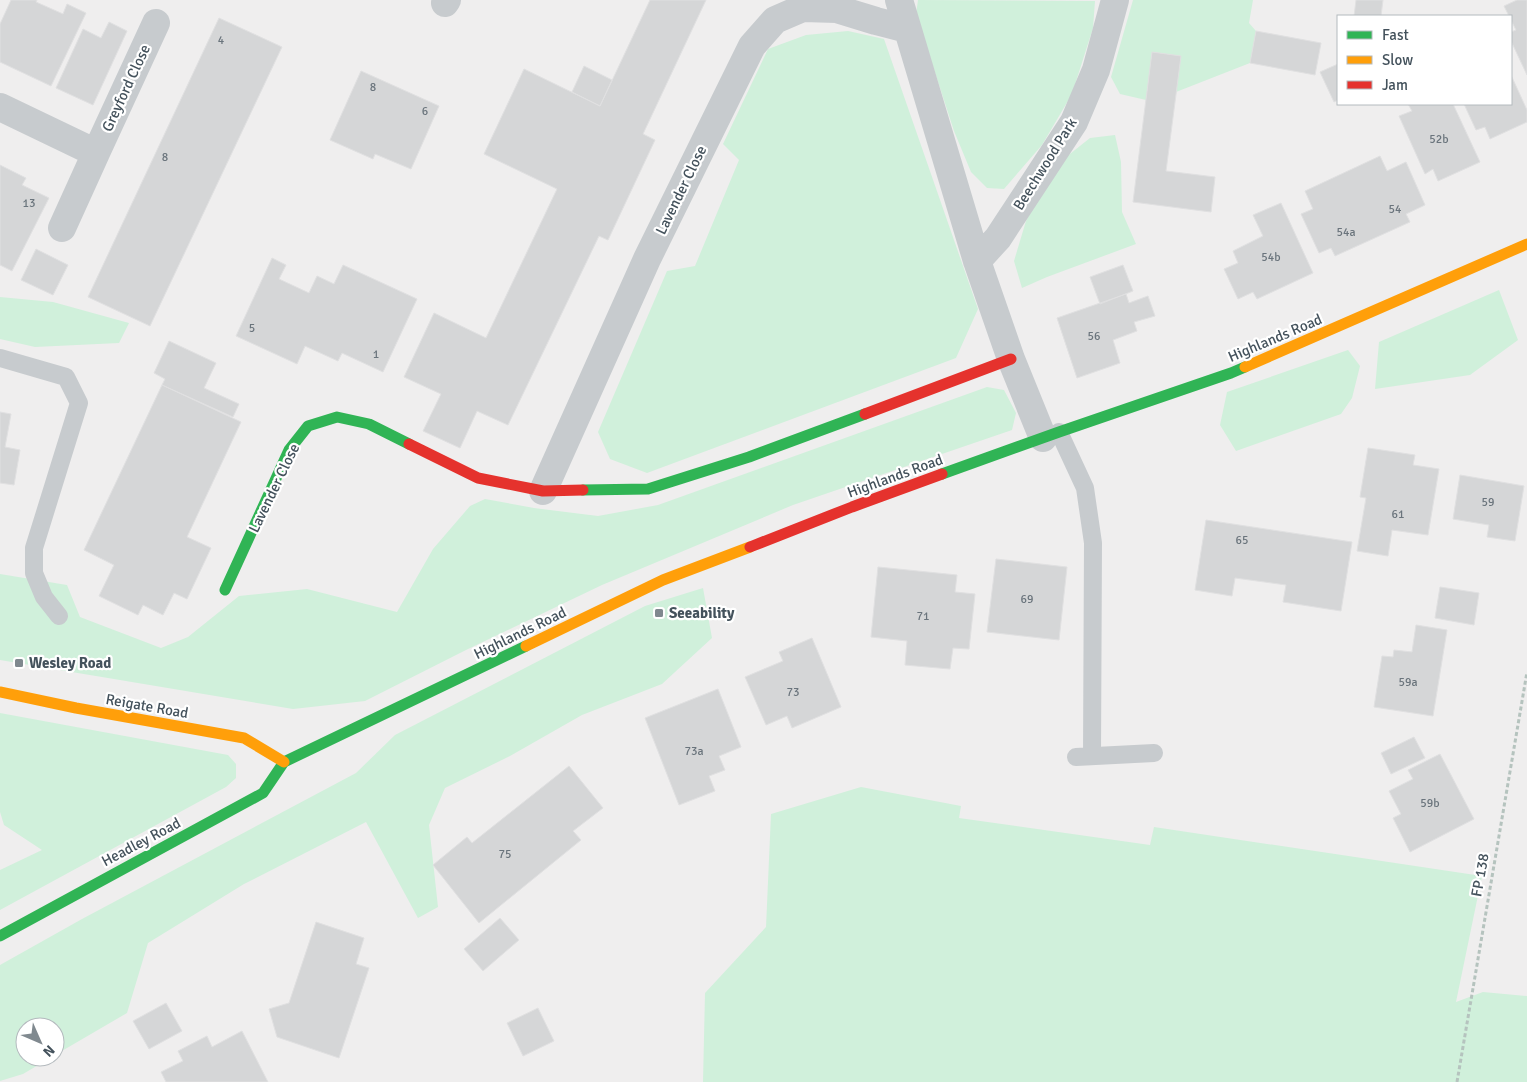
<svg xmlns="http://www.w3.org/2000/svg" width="1527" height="1082" font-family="Signika,sans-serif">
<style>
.green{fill:#d0f0db}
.building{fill:#d5d6d7;stroke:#e0e0e1}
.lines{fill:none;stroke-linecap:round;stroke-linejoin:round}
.path{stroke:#b5c3be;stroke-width:3;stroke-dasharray:4 2.5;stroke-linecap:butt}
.lane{stroke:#c7cbce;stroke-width:18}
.street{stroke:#c7cbce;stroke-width:28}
.fast{stroke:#30b455;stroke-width:11}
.slow{stroke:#ff9f0a;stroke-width:11}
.jam{stroke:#e5322d;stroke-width:11}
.poi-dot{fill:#80898f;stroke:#fff;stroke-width:2}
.labels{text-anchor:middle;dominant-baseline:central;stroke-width:4.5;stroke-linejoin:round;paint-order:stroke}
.number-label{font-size:12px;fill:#6a747c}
.street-label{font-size:15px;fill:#44525c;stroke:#fff}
.poi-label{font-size:15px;font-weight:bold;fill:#44525c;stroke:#fff;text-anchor:start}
</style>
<rect width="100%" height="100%" fill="#efeeee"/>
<path class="green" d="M918,0L1095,1L1093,28L1072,94L1042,145L1004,189L987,188L971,172L954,131L916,14Z
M1133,0H1253L1249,23L1256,31L1250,63L1176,92L1181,56L1152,52L1146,100L1120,94L1111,77Z
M848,31L884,39L978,309L956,358L647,473L610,459L598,432L667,271L695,266L739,160L723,144L768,49L806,35Z
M1115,135L1121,162L1122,212L1136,244L1047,277L1022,288L1014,261L1026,221L1056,165L1090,138Z
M1499,290L1518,340L1470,375L1375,389L1379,342Z
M0,297L53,302L129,323L119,343L35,347L0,339Z
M1348,350L1360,366L1352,398L1341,414L1236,451L1220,425L1227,392Z
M987,387L1004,390L1016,413L1012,430L793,505L602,585L466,650L365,701L293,709L0,660V574L67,585L80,617L161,648L188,637L239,596L307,589L397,612L433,549L470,506L485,499L534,508L598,516L658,505Z
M703,588L712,638L662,684L582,715L510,756L445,788L429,825L438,907L418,918L366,822L244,884L148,943L127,1013L55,1055V1027H25V1057H52L23,1074L0,1081V965L82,919L356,773L395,735L645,606Z
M0,713L228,755L236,764V778L226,787L0,910V870L42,850L4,825L0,812Z
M861,787L961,806L959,818L1150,845L1154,827L1482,876L1456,1002L1483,992L1527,996V1082H703L705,993L766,927L771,814Z"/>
<path class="building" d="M11,0H37L36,2L63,14L67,4L86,13L51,86L0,62V24Z
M650,0H706L643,134L655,140L608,240L599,236L508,425L477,411L460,448L423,431L441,394L404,377L434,313L486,338L557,189L484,154L524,69L600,106Z
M1356,0H1383L1381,16H1354Z
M1517,0H1527V75L1511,41V32L1516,30L1511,20V16H1509L1504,6Z
M219,18L282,47L150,326L88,297Z
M109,22L127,31L93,105L56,88L83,29L101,38Z
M1256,31L1321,43L1315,75L1250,63Z
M1152,52L1181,56L1166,171L1215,177L1211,212L1133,202Z
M1338,64V100L1334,102L1320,72Z
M584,66L612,80L600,106L572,92Z
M361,71L439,106L411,169L375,154L373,159L330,140Z
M1511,75L1527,110V122L1490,139L1485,127L1476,130L1464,104H1511Z
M1408,104H1453L1480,162L1438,181L1433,169L1425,174L1399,116L1412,111Z
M1380,156L1387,171L1406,162L1425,205L1406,214L1410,222L1335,256L1331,248L1319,253L1301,214L1313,209L1305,191Z
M0,165L26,178L22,185L49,198L12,271L0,265Z
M1281,203L1313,273L1257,299L1253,292L1238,299L1224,269L1238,263L1233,251L1263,236L1253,215Z
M36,249L68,265L53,295L21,280Z
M272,258L286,265L279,279L309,293L317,276L334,284L343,265L417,299L383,372L342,353L338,361L305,346L297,364L236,336Z
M1123,265L1133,291L1100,304L1090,277Z
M1126,294L1129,303L1148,296L1155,316L1134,322L1137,331L1113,340L1120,363L1077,378L1057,318Z
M169,341L216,363L204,388L239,404L233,417L162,385L165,379L154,373Z
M162,385L241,422L187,537L211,548L187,599L174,593L163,615L143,605L138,615L99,596L114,565L84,550Z
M0,412L11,414L5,447L20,450L14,485L0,483Z
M1368,448L1415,455L1413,465L1439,469L1428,535L1392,530L1388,556L1357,551L1366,498L1360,497Z
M1460,475L1524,486L1515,541L1487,537L1489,525L1453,519Z
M1206,520L1352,542L1341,611L1283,602L1286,585L1235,578L1232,596L1195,590Z
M996,559L1067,567L1059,640L987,632Z
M878,567L957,575L955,592L975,594L969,649L953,648L950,669L905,665L907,641L871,637Z
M1440,587L1479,593L1474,625L1435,618Z
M1416,625L1447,630L1433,716L1374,707L1382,656L1393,657L1394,650L1412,652Z
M812,638L841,707L792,728L787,716L766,725L745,677L783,661L779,652Z
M718,689L741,747L719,756L725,770L709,776L715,791L679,805L645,718Z
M1414,737L1425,758L1391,774L1381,753Z
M1440,754L1474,819L1410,852L1393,818L1401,814L1389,791L1413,779L1408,770Z
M569,766L603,808L573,831L581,840L479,923L433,865L467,837L472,843Z
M500,918L519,940L483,971L464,949Z
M316,922L364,938L356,964L369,968L339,1058L277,1037L269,1009L289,1003Z
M166,1003L182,1031L149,1049L133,1021Z
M538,1008L554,1041L523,1056L507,1023Z
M242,1031L268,1082H166L161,1072L183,1061L178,1051L207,1036L212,1047Z"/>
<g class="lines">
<path class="path" d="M1457,1082L1527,672"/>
<path class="lane" d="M0,358L66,377L79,403L34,548V573L44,597L59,616
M1059,432L1085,488L1093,543L1092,755
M1076,757L1154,753"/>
<path class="street" d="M899,0L977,261L1011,359L1043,438
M445,3L447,0
M0,107L96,153L156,23
M62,228L96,153
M977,261L998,238L1074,122L1096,70L1115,0
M543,491L647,259L752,46L775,20L803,8L837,9L876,21L907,29"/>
<path class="fast" d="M942,474L1059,432L1231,373L1245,367
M583,490L648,489L749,457L865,414
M225,590L289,450L308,426L337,417L369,424L409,444
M284,762L526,646
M0,936L263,793L284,762"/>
<path class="slow" d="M1245,367L1527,244
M526,646L663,580L750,547
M0,692L76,708L244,738L284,762"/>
<path class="jam" d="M865,414L1011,359
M409,444L478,478L543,491L583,490
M750,547L852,507L942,474"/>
</g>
<g class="poi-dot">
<rect x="654" y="608" width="10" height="10" rx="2.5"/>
<rect x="14" y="658" width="10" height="10" rx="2.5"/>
</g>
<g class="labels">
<g class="number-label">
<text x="221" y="40">4</text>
<text x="373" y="87">8</text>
<text x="425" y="111">6</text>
<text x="1439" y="139">52b</text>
<text x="165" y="157">8</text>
<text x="29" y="203">13</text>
<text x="1395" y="209">54</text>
<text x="1346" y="232">54a</text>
<text x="1271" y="257">54b</text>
<text x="252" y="328">5</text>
<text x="1094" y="336">56</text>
<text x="376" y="354">1</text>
<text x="1488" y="502">59</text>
<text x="1398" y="514">61</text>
<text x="1242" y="540">65</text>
<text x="1027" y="599">69</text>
<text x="923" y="616">71</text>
<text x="1408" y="682">59a</text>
<text x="793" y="692">73</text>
<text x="694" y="751">73a</text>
<text x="1430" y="803">59b</text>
<text x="505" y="854">75</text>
</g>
<g class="street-label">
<text transform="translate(126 88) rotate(-65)">Greyford Close</text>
<text transform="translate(1045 164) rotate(-58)">Beechwood Park</text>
<text transform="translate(681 190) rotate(-64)">Lavender Close</text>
<text transform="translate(1275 338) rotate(-23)">Highlands Road</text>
<text transform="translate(895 476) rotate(-20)">Highlands Road</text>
<text transform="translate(274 488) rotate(-64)">Lavender Close</text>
<text transform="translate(520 633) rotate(-26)">Highlands Road</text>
<text transform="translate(147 706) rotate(10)">Reigate Road</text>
<text transform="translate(141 842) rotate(-28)">Headley Road</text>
<text transform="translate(1480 875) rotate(-80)">FP 138</text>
</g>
<g class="poi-label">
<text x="669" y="613">Seeability</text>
<text x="29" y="663">Wesley Road</text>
</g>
</g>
<rect x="1337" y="15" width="175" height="90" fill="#ffffff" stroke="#b4babe"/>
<rect x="1347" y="31" width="25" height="8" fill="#30b455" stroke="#b4babe"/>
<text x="1382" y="40" font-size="15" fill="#44525c">Fast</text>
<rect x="1347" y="56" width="25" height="8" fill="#ff9f0a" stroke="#b4babe"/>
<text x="1382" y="65" font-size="15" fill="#44525c">Slow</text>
<rect x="1347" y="81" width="25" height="8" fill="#e5322d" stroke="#b4babe"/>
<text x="1382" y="90" font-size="15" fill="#44525c">Jam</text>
<g transform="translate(40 1042) rotate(135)"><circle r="24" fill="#ffffff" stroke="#b4babe"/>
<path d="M0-4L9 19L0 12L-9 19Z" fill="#80898f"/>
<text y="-8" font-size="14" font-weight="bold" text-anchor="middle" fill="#44525c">N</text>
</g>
</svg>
